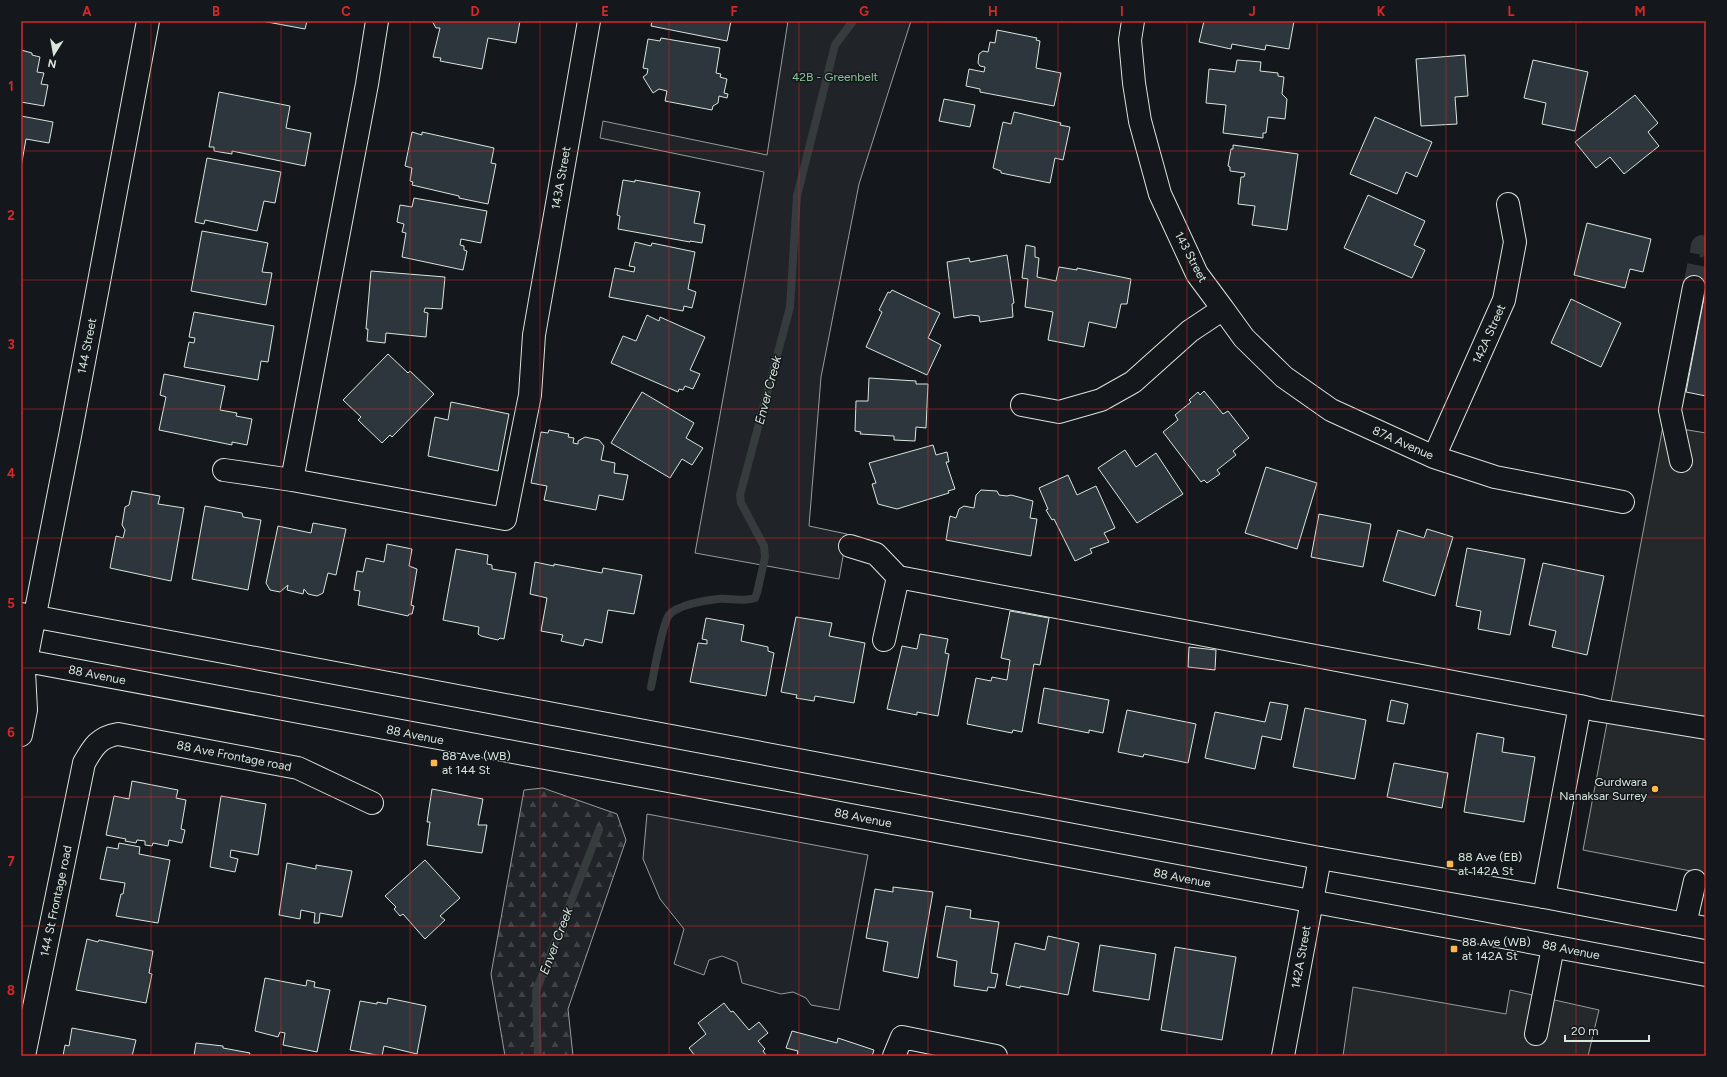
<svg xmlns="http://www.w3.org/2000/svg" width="1727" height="1077" font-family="Figtree,sans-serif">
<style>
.green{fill:#202428;stroke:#939e99}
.forest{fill:url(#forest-firs);stroke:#939e99}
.parking{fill:#24282b;stroke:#939e99}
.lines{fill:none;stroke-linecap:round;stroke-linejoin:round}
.stream{stroke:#363b3e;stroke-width:8}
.building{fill:#2c363c;stroke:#d8e6dc}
.minor-tunnel{stroke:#313739;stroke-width:22;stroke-dasharray:22 11;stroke-linecap:butt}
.minor-casing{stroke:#d8e6dc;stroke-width:24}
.major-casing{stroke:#d8e6dc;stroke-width:24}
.minor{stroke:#14181c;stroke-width:22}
.major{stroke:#14181c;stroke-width:22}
.grid{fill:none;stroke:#d62828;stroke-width:1;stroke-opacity:0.55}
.poi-dot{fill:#ffb74d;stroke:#14181c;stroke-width:1.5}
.labels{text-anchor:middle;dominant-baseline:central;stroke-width:3;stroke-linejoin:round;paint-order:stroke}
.park-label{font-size:12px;fill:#8ac095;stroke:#14181c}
.street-label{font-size:12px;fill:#d8e6dc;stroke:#14181c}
.poi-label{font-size:12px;fill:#d8e6dc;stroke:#14181c;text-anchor:start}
.water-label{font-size:13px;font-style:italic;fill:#d8e6dc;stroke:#14181c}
.neatline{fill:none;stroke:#d62828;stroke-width:1.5}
.grid-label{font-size:13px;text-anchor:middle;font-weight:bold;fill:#d62828}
</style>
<defs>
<pattern id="forest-firs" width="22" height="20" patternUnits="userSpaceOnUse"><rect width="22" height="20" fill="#202428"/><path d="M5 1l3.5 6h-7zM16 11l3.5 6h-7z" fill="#404447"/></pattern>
</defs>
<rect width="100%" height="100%" fill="#14181c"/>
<path class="green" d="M788,21H911L859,184L821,377L809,526L847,534L839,579L695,553L764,172L600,138L603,121L767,155Z
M647,814L868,855L839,1010L811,1005L806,998L793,992L781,994L742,983L737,962L722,956L709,960L704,975L674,964L684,929L660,899L643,859Z"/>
<path class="forest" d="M543,788L617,814L626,840L568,1009L573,1056H505L491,974L524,790Z"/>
<path class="parking" d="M1663,426L1706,433V874L1583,850Z
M1353,987L1506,1014L1510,990L1599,1010L1588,1056H1343Z"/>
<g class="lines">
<path class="stream" d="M651,687C654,673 662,624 669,615C677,605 706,600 718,599C730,598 744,602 755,598L757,593L765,557L764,546L741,503L740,495L790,307L797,196L835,45L853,21
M538,1056L536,991L599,830"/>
</g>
<path class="building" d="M262,21H307L305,29Z
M432,21H520L516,43L488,38L482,69L440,61L441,58L433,57L440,28H436Z
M652,21H731L727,41L651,26Z
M1204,21H1294L1289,49L1266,45L1265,50L1232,44L1231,49L1199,42Z
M997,30L1037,38L1036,40L1040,41L1036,68L1061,73L1054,106L980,92V89L966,86L969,69L984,72L985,67L980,66L978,63L979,54L983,51L988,52L990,42L995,43Z
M661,38L720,48L716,73L721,74L720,77L727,79L724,93L728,94L727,98L719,96L718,103L713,106L712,110L665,101L667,91L659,89L653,93L643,77L647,74L648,69L643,68L648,39L660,41Z
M21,50L32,53V55L40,57L37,72L44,73L41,84L48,85L44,106L21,102Z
M1465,55L1468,96L1455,97L1457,124L1421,126L1416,59Z
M1237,60L1261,62L1260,71L1278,73V76L1284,77L1282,94L1287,99L1285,119L1268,117L1266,133H1263V138L1223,133L1226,105L1206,103L1209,69L1235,72Z
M1533,60L1588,72L1575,131L1542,124L1546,103L1524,98Z
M219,92L290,106L286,128L311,133L305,166L232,151V154L214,151V147H209Z
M1635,95L1658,123L1648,132L1659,146L1624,174L1610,157L1596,168L1575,142Z
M944,99L975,105L970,127L939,121Z
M1014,112L1061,123L1060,125L1070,127L1063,160L1055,158L1050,183L1001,173V171L993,168L1003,122L1011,124Z
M21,116L53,122L49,143L26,139L21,167Z
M1375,117L1432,142L1417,177L1406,172L1397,194L1350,174Z
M412,132L422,135V132L494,148L491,163L496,164L488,204L459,198V196L412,185L413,182L410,181L412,168L405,166Z
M1233,145L1298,154L1287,230L1252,225L1255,206L1238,204L1241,177H1244L1245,173L1230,171V167L1228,166L1231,149H1233Z
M207,158L281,172L275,203L264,201L257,231L205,220L204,224L195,222Z
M623,180L635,182V180L700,192L694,223L705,225L702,243L690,241V242L618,229L620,216L617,215Z
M1368,195L1425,221L1414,245L1425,250L1412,278L1344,248Z
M414,198L487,211L481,243L461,239L460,245L464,246V250L467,251L463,270L402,257L406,233L402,232L404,224L397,222L400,205L412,207Z
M1587,223L1651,239L1643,272L1630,269L1625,288L1574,275Z
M202,231L268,243L262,272L272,273L266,305L191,291Z
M635,242L651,246L652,243L695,252L688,289L696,292L692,308L684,306L683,311L609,297L615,268L634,272L635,267L629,266Z
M1026,245L1035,247V257L1039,258L1037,277L1056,281L1059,267L1077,270V268L1131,279L1127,304H1121L1116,328L1089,322L1084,347L1048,340L1053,312L1025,307L1028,279L1022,278Z
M1007,255L1014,303L1012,304L1013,317L980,322L979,316L971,315L954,318L947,262L969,258L970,262Z
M371,271L445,277L442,309L425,308L424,312L428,313L426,337L386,333L385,343L367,341L368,329H366Z
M1706,287V396L1686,392Z
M892,290L940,313L928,338L941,345L927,375L866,347L882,312L879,310L888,292L890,293Z
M1571,299L1621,323L1601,367L1551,343Z
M194,312L274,326L268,362L261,361L258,380L184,367L189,342L194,343L195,338L189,337Z
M647,315L659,321L660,317L705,337L690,370L700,374L693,389L685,386L683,390L679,389L678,392L611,363L623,336L636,341Z
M388,354L408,373L410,371L434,394L392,437L390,435L382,443L358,420L361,417L343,400Z
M164,374L225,386L220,410L237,413L236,416L252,419L247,445L232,442V445L159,430L166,397L160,395Z
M869,378L916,381V384H928L926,428L916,427L915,441L894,440V436L860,434L861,432L855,431L856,401H868Z
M1204,391L1223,414L1228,411L1249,438L1233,451L1236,455L1217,470L1220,474L1207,483L1204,480L1201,482L1163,432L1178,420L1175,415L1191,402L1189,400L1198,392L1200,395Z
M642,392L694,423L686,438L703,448L692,465L682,459L670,478L611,443Z
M451,402L509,414L498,471L428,456L435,417L448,420Z
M549,430L569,434L568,437L574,438L573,443L578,444V441L585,437L599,440L604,446L601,460L615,463L614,473L628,475L623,500L599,495L596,510L544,500L547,486L531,483L541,432L548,433Z
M933,445L936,455L947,452L949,462H946L955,489L948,491L949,493L897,509L878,504L872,484L876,483L869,463Z
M1125,450L1136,467L1156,453L1183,494L1137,523L1098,468Z
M1266,467L1317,483L1297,549L1245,533Z
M1068,475L1077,495L1096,486L1115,528L1104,533L1109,542L1090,549L1092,553L1075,561L1054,519L1052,520L1046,510L1048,509L1039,488Z
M981,490L997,491L999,495L1007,496L1011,495L1033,501L1030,518L1037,519L1031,556L946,540L950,516L956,518L959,509L964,506L974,508L976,495Z
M132,491L160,496L158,504L184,508L171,581L110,568L116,536L123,538L125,530L122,525L125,507L129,505Z
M205,506L242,513L243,517L261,520L248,590L192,579Z
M1319,514L1371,524L1363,567L1311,557Z
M313,523L346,529L336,575L328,573L323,593L317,596L308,594L304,589L303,594L287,590L288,585L280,592L270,590L266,583L278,526L311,533Z
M1427,529L1453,537L1435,596L1383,581L1398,530L1424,538Z
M387,544L412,549L409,566L417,569L411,605L414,606L412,614H409L408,616L358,605L360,591L354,590L357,571L363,572L366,558L384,562Z
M1467,548L1525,559L1510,635L1478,629L1481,611L1456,606Z
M456,549L488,555L487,564L492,565V569L516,573L504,639L500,638L498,640L481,636L478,634L479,627L443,620Z
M535,562L554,566V564L602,573L603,568L642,575L634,614L608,610L602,643L585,639L583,646L561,641L563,635L541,631L547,598L530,594Z
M1543,563L1604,576L1587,655L1552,647L1556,631L1529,625Z
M1010,611L1049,618L1040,665L1034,664L1022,732L1013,730L1012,733L967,724L976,678L991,681L992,677L1007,680L1010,660L1001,658Z
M796,617L832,623L829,636L865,643L854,703L815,696L814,701L796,698L797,695L781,692Z
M706,618L744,625L741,641L768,647V651L774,653L766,696L690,682L698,643L707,644V640L702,639Z
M920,634L948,639L945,653L949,654L938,716L917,712V715L887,709L902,646L917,649Z
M1189,647L1216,650L1215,670L1188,667Z
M1044,688L1109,700L1103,733L1089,730V733L1038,723Z
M1391,700L1408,704L1404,724L1387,721Z
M1270,702L1288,705L1281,740L1262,736L1255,769L1205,758L1215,712L1265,722Z
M1305,708L1366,720L1355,779L1293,767Z
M1127,710L1196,724L1188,763L1144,754L1143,757L1118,752Z
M1477,733L1504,738L1502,752L1535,757L1524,822L1464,812Z
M1394,763L1448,773L1442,808L1387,797Z
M132,781L178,790L176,798L186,800L181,829L185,830L182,843L169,840L168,846L153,843L152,846L145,845V841L137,840L136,843L125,841L126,839L106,835L114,796L129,799Z
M432,789L483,799L478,825H487L482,853L427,845L430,822H427Z
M221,796L266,804L258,855L231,850L230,857L238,859L235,872L210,867Z
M119,843L140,847L139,854L170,860L158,923L116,916L121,894H123L125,883L100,879L107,847L118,849Z
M425,860L460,898L440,916L445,920L425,939L403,914L400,916L394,909L396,907L385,896Z
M287,863L316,869V865L352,871L342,917L320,913L319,923H314L315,913L301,910L300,919L279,915Z
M893,887L933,892L918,978L883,971L888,942L866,938L875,889L893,892Z
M946,906L971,910L970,918L999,922L991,973L998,974L995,988L988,987L987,991L954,986L957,961L937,957Z
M1048,936L1079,943L1068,995L1020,986V988L1006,985L1015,943L1045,950Z
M87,939L98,942L99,940L153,951L149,973L152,974L146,1003L76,990Z
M1100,945L1156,954L1149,1000L1093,991Z
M1175,947L1236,957L1222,1040L1161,1030Z
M265,978L306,986L307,980L315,982L314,987L330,990L317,1052L283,1045L285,1033L280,1032L278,1037L255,1031Z
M388,998L426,1006L417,1054L384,1046L382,1056L350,1050L360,1001L377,1004V1002L387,1004Z
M724,1003L731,1012L733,1011L749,1030L759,1022L768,1033L758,1041L765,1049L763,1051L766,1055L764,1056H695L689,1048L706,1034L698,1023Z
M72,1028L136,1040L132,1056H63L65,1045L69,1046Z
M792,1031L837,1043L838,1038L874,1050L872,1056H797L798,1051L786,1048Z
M196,1043L223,1046V1048L250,1053L249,1056H194Z"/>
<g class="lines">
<path class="minor-tunnel" d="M1694,287L1702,246L1706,247"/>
<defs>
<path id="minor" d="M377,21L367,84L292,480L505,519L530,395L534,335L589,21
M1223,309L1244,338L1284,377L1331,410L1434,457L1495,477L1623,502
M1022,405L1059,412L1101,400L1133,382L1190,331L1223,309L1197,274L1160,194L1140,121L1134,83L1130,40L1133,21
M1434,457L1504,300L1515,242L1508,204
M1681,461L1670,410L1694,287
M224,470L292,480
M850,546L876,554L898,577L884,640
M898,577L1580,706L1544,897
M1580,706L1596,710L1706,728
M1685,924L1695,881
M1536,1034L1553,947
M24,1056L84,763C93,747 99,737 118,734L298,768L372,803
M894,1056L902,1037L996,1056
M1283,1056L1320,858"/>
<path id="major" d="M21,614L1320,858L1544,897L1706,928
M21,660L1706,975
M21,735L26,710L24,671L70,436L148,21"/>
</defs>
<use href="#minor" class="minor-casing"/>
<use href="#major" class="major-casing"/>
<use href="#minor" class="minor"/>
<use href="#major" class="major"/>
</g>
<path class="grid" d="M151,21V1056M281,21V1056M410,21V1056M540,21V1056M669,21V1056M799,21V1056M928,21V1056M1058,21V1056M1187,21V1056M1317,21V1056M1446,21V1056M1576,21V1056M21,151H1706M21,280H1706M21,409H1706M21,538H1706M21,668H1706M21,797H1706M21,926H1706"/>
<g class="poi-dot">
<rect x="430" y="759" width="8" height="8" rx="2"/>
<circle cx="1655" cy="789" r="4"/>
<rect x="1446" y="860" width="8" height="8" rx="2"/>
<rect x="1450" y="945" width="8" height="8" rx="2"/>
</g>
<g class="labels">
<g class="park-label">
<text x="835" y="77">42B - Greenbelt</text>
</g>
<g class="street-label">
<text transform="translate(561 178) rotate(-80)">143A Street</text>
<text transform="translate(1191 257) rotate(62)">143 Street</text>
<text transform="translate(1489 334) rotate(-66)">142A Street</text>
<text transform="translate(87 346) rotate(-79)">144 Street</text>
<text transform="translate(1403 443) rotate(24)">87A Avenue</text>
<text transform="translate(97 675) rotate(11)">88 Avenue</text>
<text transform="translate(415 735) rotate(11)">88 Avenue</text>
<text transform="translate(234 756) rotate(11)">88 Ave Frontage road</text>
<text transform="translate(863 818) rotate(11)">88 Avenue</text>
<text transform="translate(1182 878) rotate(11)">88 Avenue</text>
<text transform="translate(56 901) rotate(-78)">144 St Frontage road</text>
<text transform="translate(1571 950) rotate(11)">88 Avenue</text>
<text transform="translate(1301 957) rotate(-80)">142A Street</text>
</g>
<g class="poi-label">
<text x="442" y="756">88 Ave (WB)<tspan x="442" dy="14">at 144 St</tspan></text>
<text x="1647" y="782" text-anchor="end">Gurdwara<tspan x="1647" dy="14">Nanaksar Surrey</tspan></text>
<text x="1458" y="857">88 Ave (EB)<tspan x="1458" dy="14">at 142A St</tspan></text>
<text x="1462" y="942">88 Ave (WB)<tspan x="1462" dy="14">at 142A St</tspan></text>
</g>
<g class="water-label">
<text transform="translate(768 390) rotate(-75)">Enver Creek</text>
<text transform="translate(556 941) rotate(-69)">Enver Creek</text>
</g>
</g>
<rect width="1727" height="1077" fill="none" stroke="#14181c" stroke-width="44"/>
<g transform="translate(54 54) rotate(191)" stroke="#14181c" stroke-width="3" paint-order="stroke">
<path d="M0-3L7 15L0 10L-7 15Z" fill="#d8e6dc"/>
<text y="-6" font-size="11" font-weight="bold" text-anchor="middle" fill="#d8e6dc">N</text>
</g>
<path d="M1565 1035v6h84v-6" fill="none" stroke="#d8e6dc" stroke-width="2"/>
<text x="1571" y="1035" font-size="12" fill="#d8e6dc" stroke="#14181c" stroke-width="3" paint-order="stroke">20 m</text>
<rect x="22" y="22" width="1683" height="1033" class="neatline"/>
<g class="grid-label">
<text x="87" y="16">A</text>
<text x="216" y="16">B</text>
<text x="346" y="16">C</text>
<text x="475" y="16">D</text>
<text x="605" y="16">E</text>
<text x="734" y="16">F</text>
<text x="864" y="16">G</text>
<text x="993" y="16">H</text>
<text x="1122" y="16">I</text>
<text x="1252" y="16">J</text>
<text x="1381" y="16">K</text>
<text x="1511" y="16">L</text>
<text x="1640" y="16">M</text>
<text x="11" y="91">1</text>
<text x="11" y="220">2</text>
<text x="11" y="349">3</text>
<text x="11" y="478">4</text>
<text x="11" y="608">5</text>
<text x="11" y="737">6</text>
<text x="11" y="866">7</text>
<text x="11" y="995">8</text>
</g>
</svg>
